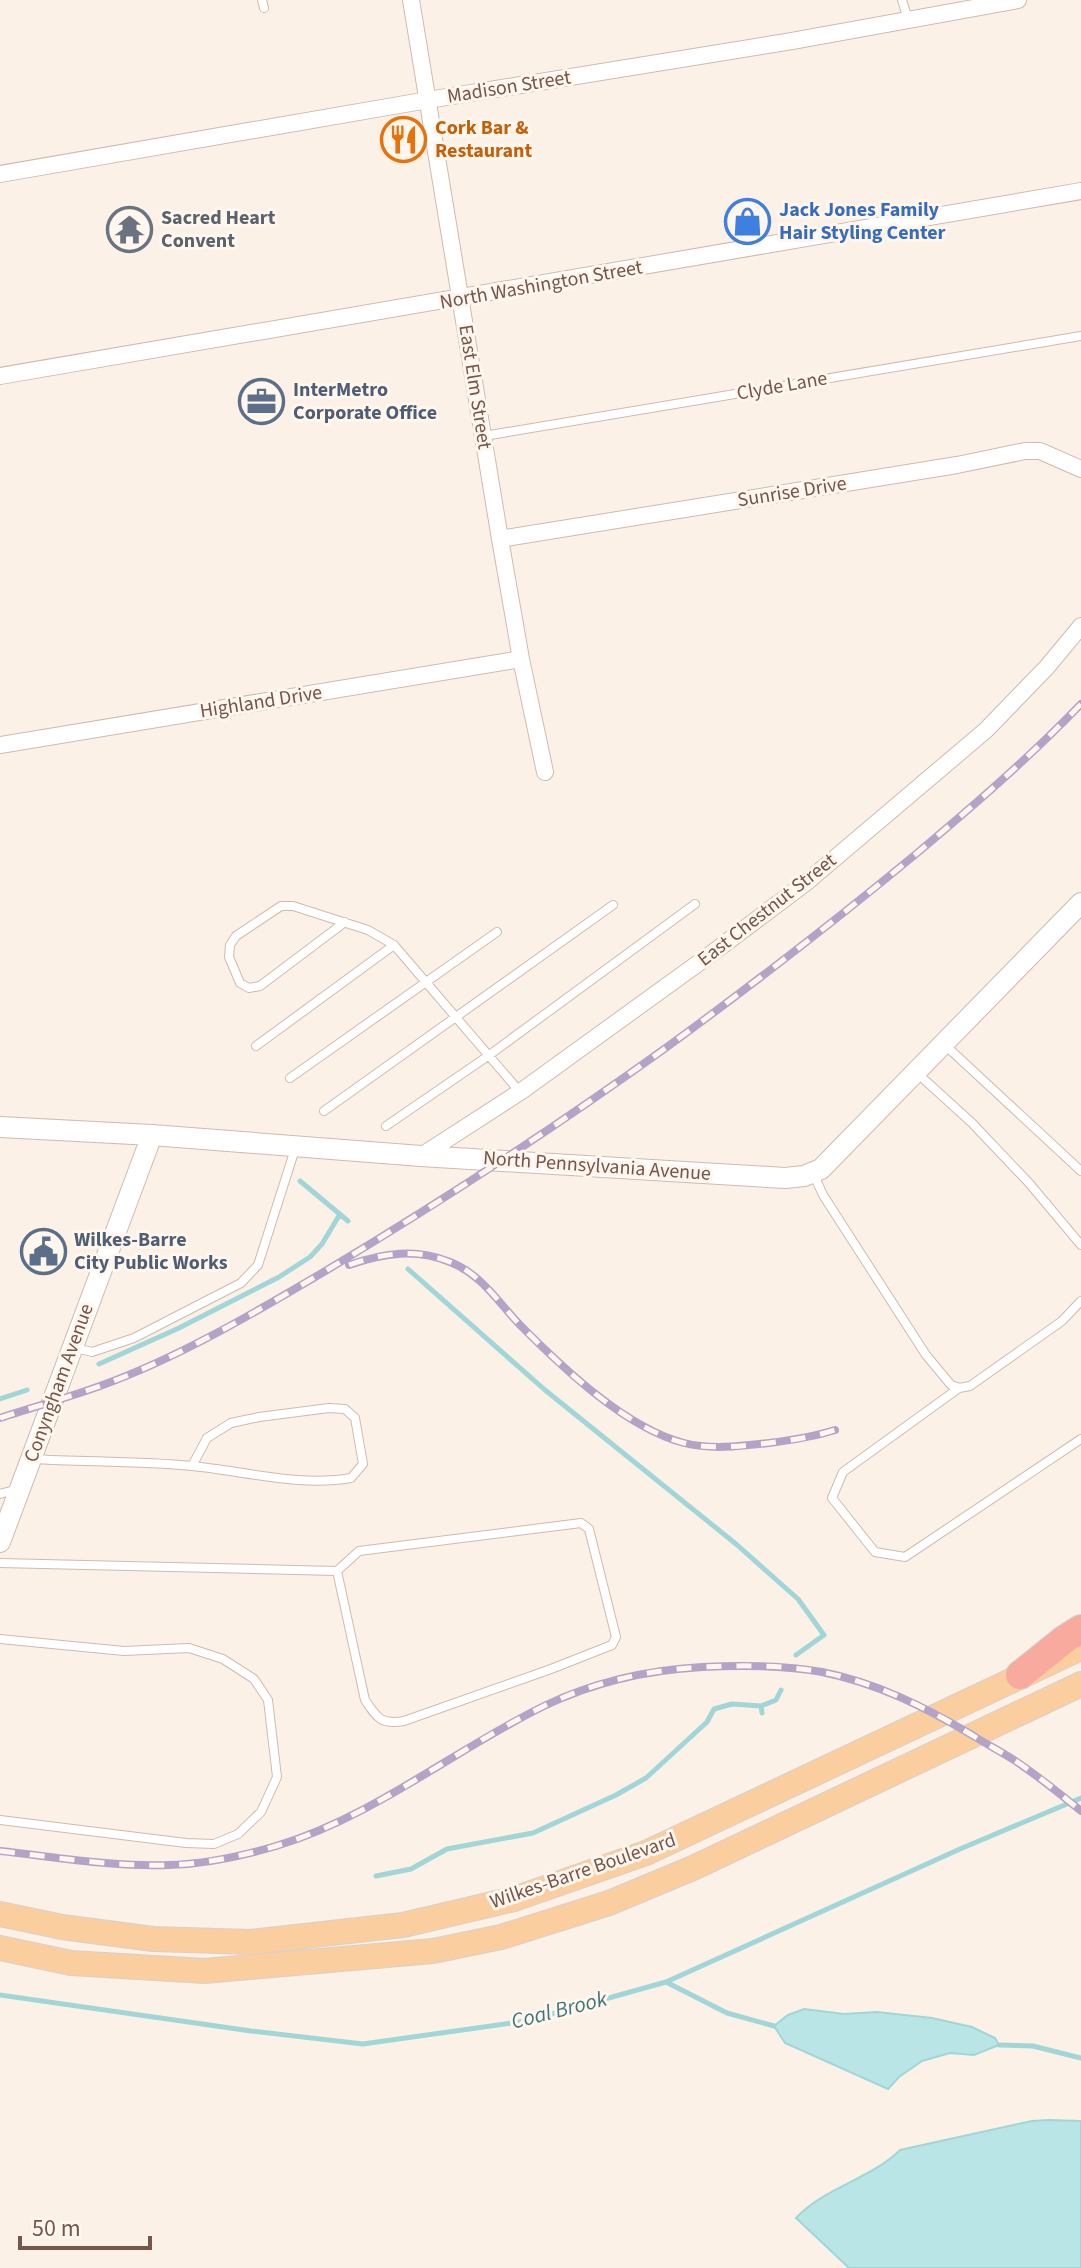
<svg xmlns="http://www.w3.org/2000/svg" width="1081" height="2268" font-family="'Source Sans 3',sans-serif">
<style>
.water{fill:#bae5e6;stroke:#a0d6d8;stroke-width:2}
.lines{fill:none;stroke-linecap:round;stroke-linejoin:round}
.stream{stroke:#a0d6d8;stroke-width:5}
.service-casing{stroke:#d0baaf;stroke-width:10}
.minor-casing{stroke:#d0baaf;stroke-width:18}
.tertiary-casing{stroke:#d0baaf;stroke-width:22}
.primary-casing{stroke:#d9cfcd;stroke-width:26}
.motorway-casing{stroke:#d9cfcd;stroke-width:30}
.service{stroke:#fff;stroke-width:8}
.minor{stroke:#fff;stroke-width:16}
.tertiary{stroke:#fff;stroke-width:20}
.primary{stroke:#fbce9f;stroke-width:24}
.motorway{stroke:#f7aa9d;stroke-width:28}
.rail-casing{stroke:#b3a4c7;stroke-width:8}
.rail{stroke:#fff6ed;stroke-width:5;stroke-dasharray:15;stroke-linecap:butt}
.labels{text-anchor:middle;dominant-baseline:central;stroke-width:6;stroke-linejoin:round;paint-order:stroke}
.street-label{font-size:20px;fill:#76554b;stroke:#fff6ed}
.food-label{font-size:20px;font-weight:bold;fill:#c56008;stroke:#fff6ed;text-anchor:start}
.shop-label{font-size:20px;font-weight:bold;fill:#366cbe;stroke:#fff6ed;text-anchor:start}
.worship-label{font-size:20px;font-weight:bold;fill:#5b616d;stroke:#fff6ed;text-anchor:start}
.service-label{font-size:20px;font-weight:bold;fill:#4e5e75;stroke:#fff6ed;text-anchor:start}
.water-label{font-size:22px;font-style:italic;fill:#3e787c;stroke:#fff6ed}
</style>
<rect width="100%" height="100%" fill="#fcf1e6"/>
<path class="water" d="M804,2009L844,2014L877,2012L932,2018L972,2027L995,2038L999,2045L974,2055L950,2053L922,2061L899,2077L888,2089L785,2043L774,2026L788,2015Z
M1048,2120L1081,2121V2268H849L796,2218C825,2187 871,2179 900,2150L1032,2121Z"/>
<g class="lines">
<path class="stream" d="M300,1181L348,1221
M408,1269L545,1390L736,1544L798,1599L824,1635L796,1655
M99,1364L179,1328L279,1277L310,1257L322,1244L340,1214
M0,1399L27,1390
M762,1713L761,1706L776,1700L781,1690
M376,1876L411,1869L447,1849L533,1833L616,1795L646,1778L707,1722L714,1709L732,1704L761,1706
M666,1982L727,2013L774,2026
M0,1995L251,2031L363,2044L526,2021L666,1982L960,1849L1081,1798
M999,2045L1033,2046L1081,2058"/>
<defs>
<path id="service" d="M262,0L264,8
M902,0L908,19
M484,436L1081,336
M345,922L260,986L249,988L240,983L229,957L230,945L236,936L281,906H293L368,930L394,945L520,1092
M944,1044L1081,1171
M256,1046L394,945
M916,1072L972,1123L1029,1183L1081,1245
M290,1078L497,932
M324,1111L613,905
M386,1126L488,1056L695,904
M813,1173L823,1195L926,1355L951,1385L959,1388L970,1386L1062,1321L1081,1301
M72,1347L92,1352L134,1338L241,1283L258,1265L296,1146
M959,1388L843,1472L832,1498L875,1552L905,1557L1081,1439
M32,1459C85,1462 139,1461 192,1466C244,1471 299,1487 351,1478L363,1464L355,1418L345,1409L329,1408L259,1417L231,1423L207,1438L192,1466
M0,1494L18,1489
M0,1563L337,1571L359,1551L581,1523L589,1529L616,1637L612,1645L551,1669L404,1721C381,1725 377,1718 365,1700L337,1571
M0,1639L124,1651L189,1648L223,1659L254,1679L268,1700L277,1777L261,1812L238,1834L214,1844L186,1843L0,1820"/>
<path id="minor" d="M411,0L500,539L521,659L545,772
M0,174L428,100L792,41L1018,0
M0,376L1081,191
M500,539L957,465L1025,451H1040L1081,469
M0,745L521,659
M421,1156L523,1090L711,954L808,881L986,730L1047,667L1081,626"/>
<path id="tertiary" d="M0,1127L152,1135L421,1156L785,1178L804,1176L821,1169L1081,903
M0,1542L152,1135"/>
<path id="primary" d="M0,1914L62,1927L153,1939L250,1942L403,1925L514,1899L646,1853L1081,1648
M0,1948L71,1963L205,1971L433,1951L501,1937L609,1903L693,1868L1081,1684"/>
<path id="motorway" d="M1020,1675L1065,1639L1081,1629"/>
</defs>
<use href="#service" class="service-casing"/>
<use href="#minor" class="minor-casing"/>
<use href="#tertiary" class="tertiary-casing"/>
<use href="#primary" class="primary-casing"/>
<use href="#motorway" class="motorway-casing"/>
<use href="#service" class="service"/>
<use href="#minor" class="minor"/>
<use href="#tertiary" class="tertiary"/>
<use href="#primary" class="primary"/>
<use href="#motorway" class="motorway"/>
<defs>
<path id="rail" d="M349,1265C384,1253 416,1248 450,1262C483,1275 499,1304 522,1327C564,1369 626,1428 684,1443C712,1450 742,1446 769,1443C792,1440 813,1437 835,1430
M0,1418C33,1407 67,1398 100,1386C178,1358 256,1312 327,1270C444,1200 557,1126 667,1047C752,985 835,921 916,854C973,806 1029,758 1081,704
M0,1851C56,1857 113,1867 169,1865C204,1864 242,1856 276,1846C373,1817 454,1750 544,1706C594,1682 647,1670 702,1667C742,1665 782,1665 822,1672C877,1683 925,1707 972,1735C986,1744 1000,1751 1014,1760C1037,1775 1059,1793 1081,1811"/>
</defs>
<use href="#rail" class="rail-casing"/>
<use href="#rail" class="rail"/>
</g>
<defs>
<symbol id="restaurant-ring" viewBox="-11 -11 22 22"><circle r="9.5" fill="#fff6ed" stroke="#e8710a" stroke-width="1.5"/><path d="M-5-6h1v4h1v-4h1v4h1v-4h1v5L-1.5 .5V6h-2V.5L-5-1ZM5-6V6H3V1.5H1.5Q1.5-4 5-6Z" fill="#e8710a"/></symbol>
<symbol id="shop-ring" viewBox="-11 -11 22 22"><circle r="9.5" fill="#fff6ed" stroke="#3f7fe0" stroke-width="1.5"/><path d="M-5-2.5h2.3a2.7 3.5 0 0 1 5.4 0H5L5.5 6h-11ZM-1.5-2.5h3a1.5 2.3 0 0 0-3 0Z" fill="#3f7fe0"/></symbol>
<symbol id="temple-ring" viewBox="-11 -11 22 22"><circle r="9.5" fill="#fff6ed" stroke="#6b7280" stroke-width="1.5"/><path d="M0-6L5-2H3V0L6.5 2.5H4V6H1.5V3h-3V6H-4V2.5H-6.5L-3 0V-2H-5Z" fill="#6b7280"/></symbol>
<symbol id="office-ring" viewBox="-11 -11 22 22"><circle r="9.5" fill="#fff6ed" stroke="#5c6f8a" stroke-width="1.5"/><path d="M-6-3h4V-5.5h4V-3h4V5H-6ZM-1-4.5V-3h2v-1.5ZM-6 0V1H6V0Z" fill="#5c6f8a"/></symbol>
<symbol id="civic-ring" viewBox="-11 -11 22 22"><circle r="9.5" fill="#fff6ed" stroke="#5c6f8a" stroke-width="1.5"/><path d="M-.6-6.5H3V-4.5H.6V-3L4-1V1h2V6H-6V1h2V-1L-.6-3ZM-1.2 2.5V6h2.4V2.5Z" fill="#5c6f8a"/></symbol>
</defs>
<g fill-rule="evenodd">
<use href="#restaurant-ring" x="378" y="114" width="51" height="51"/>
<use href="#shop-ring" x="722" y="196" width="51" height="51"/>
<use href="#temple-ring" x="104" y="204" width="51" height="51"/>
<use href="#office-ring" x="236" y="376" width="51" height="51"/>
<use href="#civic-ring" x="18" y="1226" width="51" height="51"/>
</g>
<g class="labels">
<g class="street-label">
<text transform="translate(509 87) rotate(-9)">Madison Street</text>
<text transform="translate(541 285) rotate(-10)">North Washington Street</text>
<text transform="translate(782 386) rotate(-10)">Clyde Lane</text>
<text transform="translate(475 387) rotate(81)">East Elm Street</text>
<text transform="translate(792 492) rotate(-9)">Sunrise Drive</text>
<text transform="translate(261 702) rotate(-9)">Highland Drive</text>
<text transform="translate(767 910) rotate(-38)">East Chestnut Street</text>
<text transform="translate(597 1166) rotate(4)">North Pennsylvania Avenue</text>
<text transform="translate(59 1383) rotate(-70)">Conyngham Avenue</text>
<text transform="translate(583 1871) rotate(-19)">Wilkes-Barre Boulevard</text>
</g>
<g class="food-label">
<text x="435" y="128">Cork Bar &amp;<tspan x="435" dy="23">Restaurant</tspan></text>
</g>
<g class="shop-label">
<text x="779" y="210">Jack Jones Family<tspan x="779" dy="23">Hair Styling Center</tspan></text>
</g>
<g class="worship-label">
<text x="161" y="218">Sacred Heart<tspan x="161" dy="23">Convent</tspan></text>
</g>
<g class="service-label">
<text x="293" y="390">InterMetro<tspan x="293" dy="23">Corporate Office</tspan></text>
<text x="74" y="1240">Wilkes-Barre<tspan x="74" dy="23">City Public Works</tspan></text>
</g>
<g class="water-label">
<text transform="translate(559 2010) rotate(-14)">Coal Brook</text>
</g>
</g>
<path d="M20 2236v12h130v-12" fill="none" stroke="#76554b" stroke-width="4"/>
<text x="32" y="2236" font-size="24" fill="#76554b" stroke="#fff6ed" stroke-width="6" paint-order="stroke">50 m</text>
</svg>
